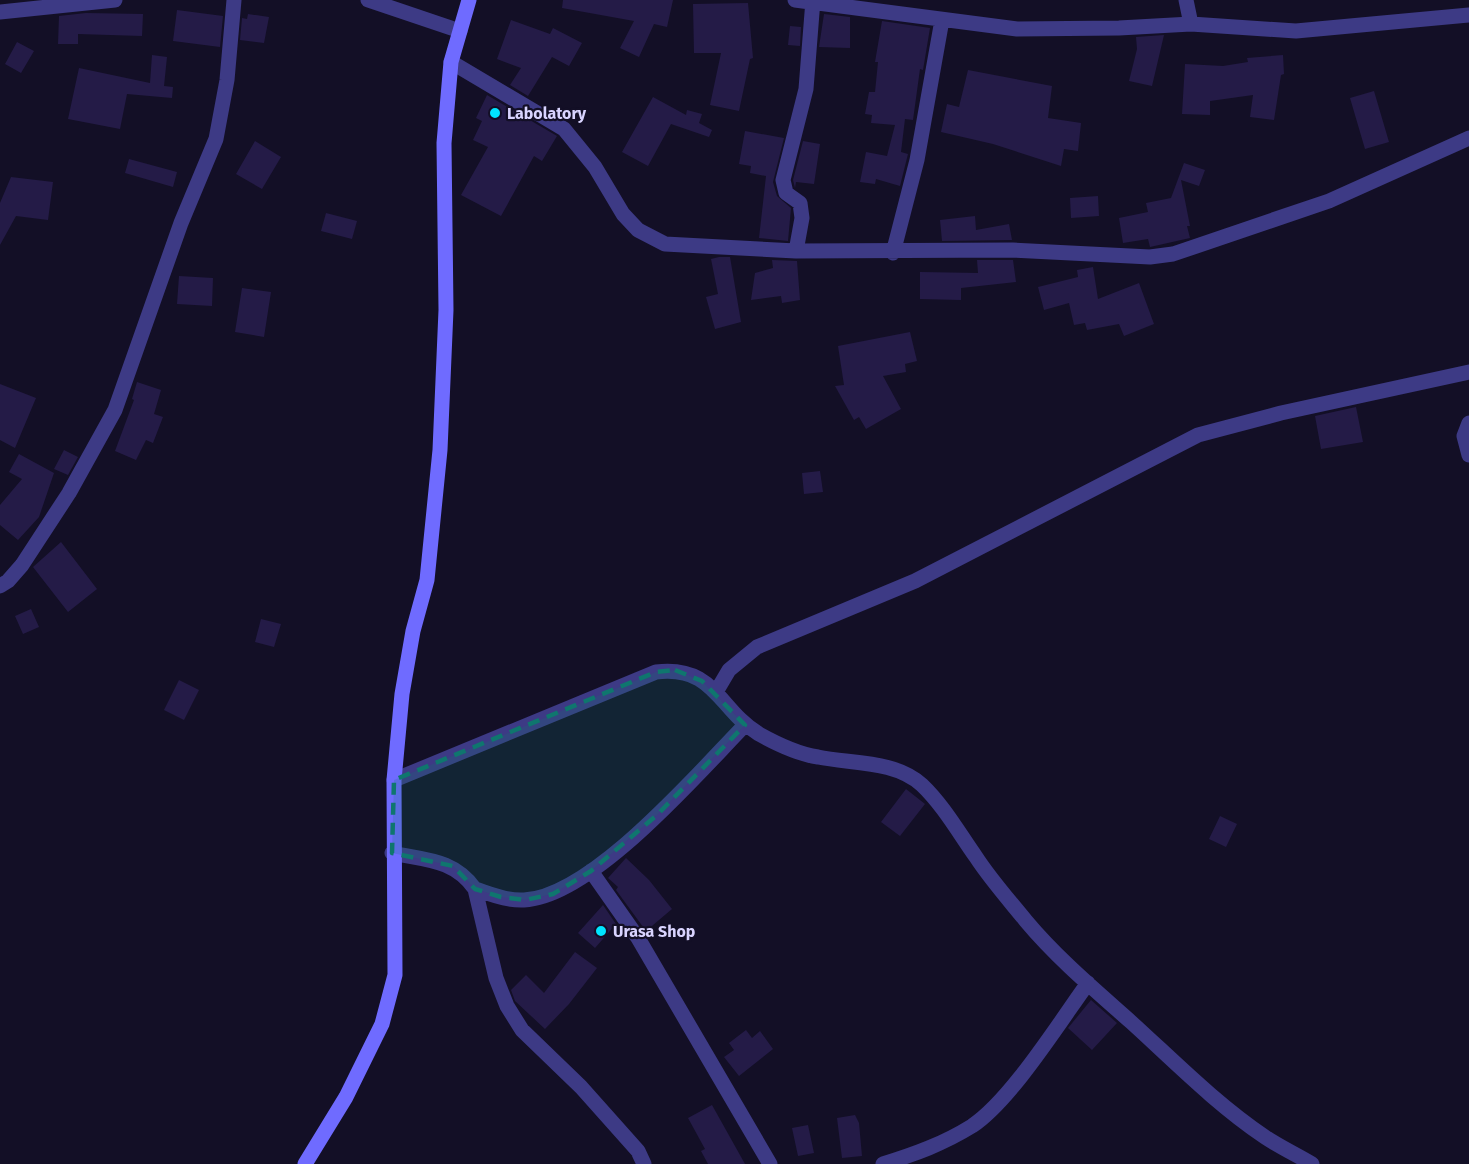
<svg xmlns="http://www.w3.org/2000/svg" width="1469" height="1164" font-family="'Fira Sans',sans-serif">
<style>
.building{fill:#241b47}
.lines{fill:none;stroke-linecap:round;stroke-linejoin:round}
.street{stroke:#3d3a85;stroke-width:15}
.secondary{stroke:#6f6bff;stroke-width:15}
.marked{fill:#0f766e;fill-opacity:0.2;stroke:#0f766e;stroke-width:4.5;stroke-dasharray:12 8;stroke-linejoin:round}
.poi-dot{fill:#00e5ff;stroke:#130f26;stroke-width:2}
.labels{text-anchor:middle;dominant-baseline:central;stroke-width:4.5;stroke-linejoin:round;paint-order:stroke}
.poi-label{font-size:16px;font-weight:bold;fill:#d9d4ff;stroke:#130f26;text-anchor:start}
</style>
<rect width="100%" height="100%" fill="#130f26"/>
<path class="building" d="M563,0H673L667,27L654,24L639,57L620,48L634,21L562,8Z
M748,3L753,58L750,59L739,111L710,105L721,53H694L693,4Z
M177,10L223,16L220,47L173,41Z
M86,13L143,14L142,36L78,34V44H58L59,16Z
M248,14L269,17L264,43L240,40L242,18L247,19Z
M824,14L850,17V48L819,47Z
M511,20L550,34L553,28L582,43L569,66L552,57L528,96L510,85L521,68L497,59Z
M882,21L930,28L923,70L920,69L913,120L905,119L901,152L908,154L900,186L876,179L875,184L860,182L866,152L887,156L895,125L871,123L872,115L865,114L869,92H875L878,62H875Z
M790,26L801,27L800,46L788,45Z
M1164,35L1152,86L1129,81L1137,49L1136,37Z
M17,42L34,51L21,73L5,64Z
M152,55L167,57L164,86L173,87L172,98L127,94L120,129L68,119L79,68L150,83Z
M1283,55L1284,74L1281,75L1274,120L1250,117L1253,95L1210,101V115L1182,114L1185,64L1223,66L1248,62L1247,58Z
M968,70L1052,86L1048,118L1081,123L1078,151L1064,149L1061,166L993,144L941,132L947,104L959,107Z
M1374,91L1389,142L1365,149L1350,98Z
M487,95L557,136L542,161L534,156L501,216L461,195L488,147L473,140L482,121L476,118Z
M653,97L686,115L687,110L702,114L699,123L712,130L709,137L671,124L648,166L622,152Z
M745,131L784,138L773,182L777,196L791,208L788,241L759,238L766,176L750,173L751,166L739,164Z
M255,141L281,157L262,189L236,174Z
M803,141L820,144L814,184L796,182L795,188L793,180Z
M129,159L177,172L173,187L125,173Z
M1184,163L1205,170L1199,186L1181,180L1190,226H1187L1190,238L1150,247L1148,239L1123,243L1119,218L1148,212L1146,203L1171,198Z
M11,177L53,182L48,220L16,216L0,245V203Z
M1098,196L1099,216L1071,218L1070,198Z
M326,213L357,221L352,239L321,231Z
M975,216L976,230L1009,224L1012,240L942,241L940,220Z
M719,257H730L741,322L715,329L706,297L718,294L711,259Z
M772,260L797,261L800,300L782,303L781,296L751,300L755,273L773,268Z
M977,260H1013L1016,282L961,288V300L920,299V272L978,273Z
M1093,267L1098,299L1139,283L1154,324L1124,336L1119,324L1087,330L1085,323L1074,325L1069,303L1044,310L1038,287L1078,277L1077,270Z
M179,276L213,278L212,306L177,304Z
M242,288L271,292L264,337L235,332Z
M910,332L917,361L905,364L906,372L883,376L901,409L866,429L859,417L854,420L835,386L844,385L838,346Z
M137,382L161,390L154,414L163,417L153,443L146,440L136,460L115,451L134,400L132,399Z
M0,384L36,398L15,448L0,440Z
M1356,407L1363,442L1321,449L1315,416Z
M64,450L78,457L68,475L54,469Z
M19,454L54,473L39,517L18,540L0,525V505L22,479L9,472Z
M820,471L823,492L804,494L802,473Z
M61,542L97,589L68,612L33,567Z
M31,609L39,627L23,634L15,616Z
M261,619L281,624L274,647L255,642Z
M179,680L199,690L184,720L164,710Z
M906,789L925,804L900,836L881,822Z
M1220,816L1237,824L1226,847L1209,839Z
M626,858L649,880L672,909L646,931L616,890L618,887L608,878Z
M603,905L616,924L595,948L578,933Z
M575,952L597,968L569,1004L545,1029L515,1001L511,990L526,975L544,993Z
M1091,1000L1117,1023L1092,1050L1068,1028Z
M746,1030L752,1038L760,1031L773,1049L739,1076L724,1057L734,1050L729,1043Z
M712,1105L745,1164H708L701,1151L705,1149L688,1118Z
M855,1115L859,1123L862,1156L842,1158L837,1118Z
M808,1125L814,1153L798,1156L792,1128Z"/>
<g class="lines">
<path class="street" d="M368,0L460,31
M795,0L1017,29L1119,28L1191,24L1296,31L1469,15
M1186,0L1191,24
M0,12L115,0
M451,62L564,129L595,167L623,214L638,230L665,244L796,251L1013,250L1150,257L1173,254L1329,201L1469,138
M796,251L802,218L800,203L786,193L783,180L806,89L813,0
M893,253L917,160L942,20
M1469,423L1464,436L1469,455
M0,586L8,581L22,565L69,493L115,410L181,223L216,139L227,80L234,0
M716,692L729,670L757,647L915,581L1198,435L1281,413L1469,372
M394,780L656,672C715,665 718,709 759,734C777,744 798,754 818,757C851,764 895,760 922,785C943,805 959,833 976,857C991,880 1009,900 1026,921C1057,958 1095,990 1131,1022C1174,1061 1216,1104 1265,1137C1280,1147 1297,1155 1312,1164
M392,853C425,860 454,859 475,889L496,978L507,1006L522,1030L581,1087L638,1151L644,1164
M591,871L638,938L770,1164
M475,889C491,894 507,901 524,900C592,897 698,773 745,725
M883,1164C915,1154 943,1144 972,1126C1011,1100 1059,1023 1088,983"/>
<path class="secondary" d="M305,1164L346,1097L382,1024L395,975L394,780L402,694L413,631L427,580L440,450L446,310L444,143L451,62L469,0"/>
</g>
<path class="marked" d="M675,670L702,681L745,725L657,815L591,871L553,894L525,900L501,897L475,889L453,866L392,853L394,780L656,672Z"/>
<g class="poi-dot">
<circle cx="495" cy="113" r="6"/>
<circle cx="601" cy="931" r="6"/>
</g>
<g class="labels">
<g class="poi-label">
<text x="507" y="113">Labolatory</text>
<text x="613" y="931">Urasa Shop</text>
</g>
</g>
</svg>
